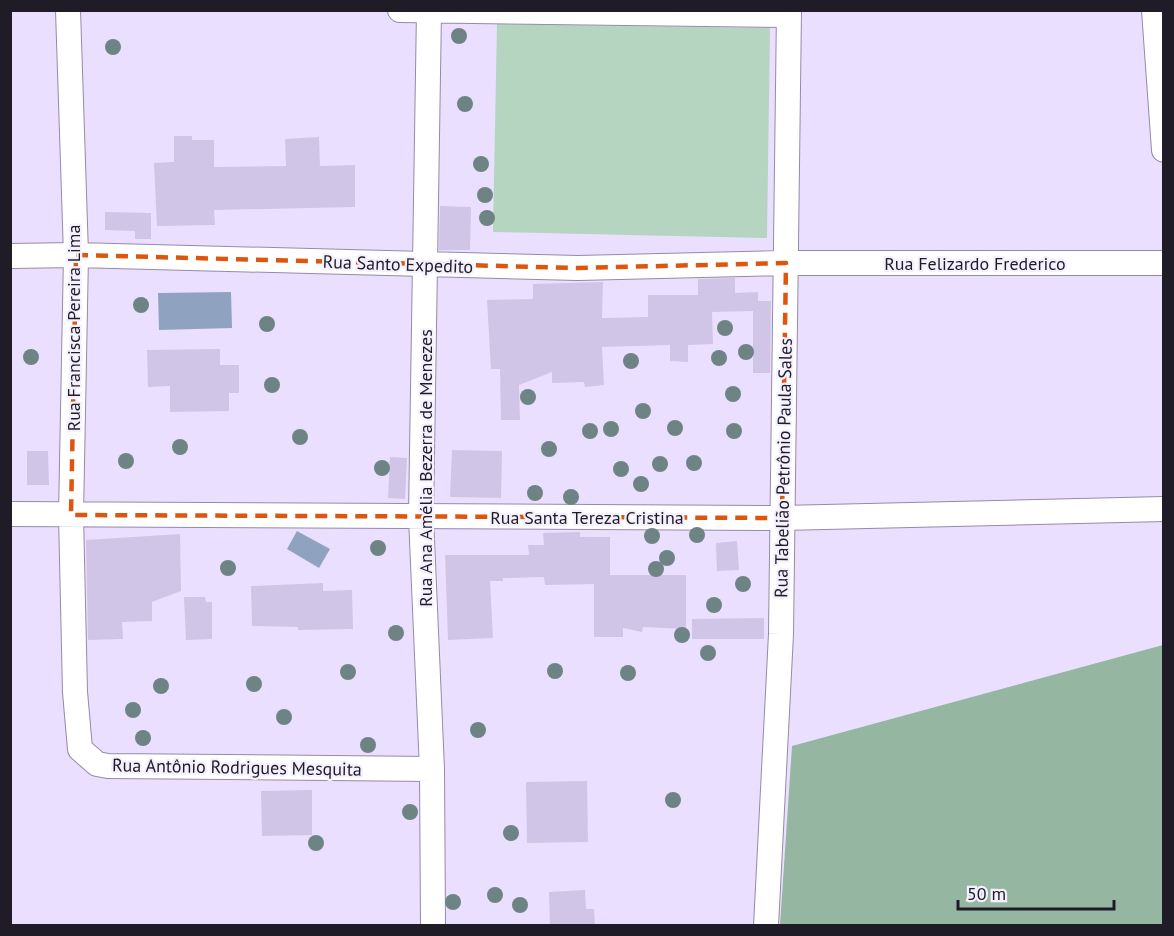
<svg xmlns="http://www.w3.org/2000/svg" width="1174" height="936" font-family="'PT Sans',sans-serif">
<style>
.green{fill:#b5d5c1}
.forest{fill:#95b7a2}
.water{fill:#8fa3c0}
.building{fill:#d0c5e6}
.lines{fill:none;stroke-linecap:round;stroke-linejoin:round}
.minor-casing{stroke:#958ba7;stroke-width:26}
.minor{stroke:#fff;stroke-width:24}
.tree{fill:#6e8384}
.marked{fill:none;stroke:#de560d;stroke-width:4.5;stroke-dasharray:12 8;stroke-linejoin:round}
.labels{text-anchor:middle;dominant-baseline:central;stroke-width:4.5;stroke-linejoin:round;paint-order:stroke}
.street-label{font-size:18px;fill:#201c27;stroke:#f5f0fd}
</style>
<rect width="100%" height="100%" fill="#eadffe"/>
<path class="green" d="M497,24L770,28L767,238L493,232Z"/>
<path class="forest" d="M1163,645V925H780L792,746Z"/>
<path class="water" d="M231,292L232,328L159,330L158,293Z
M297,531L330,549L319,568L287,549Z"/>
<path class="building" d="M174,136H192V140H214V167L286,166L285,139L319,137L320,166L355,165V207L214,210L215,225L157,226L154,163L174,162Z
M440,206L471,207L470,250H439Z
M105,212L151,213V239H135V231L105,230Z
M735,278V293L758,292V301H771L770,373H753V311L712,312L713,344L688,345V362L670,361V345L602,347L604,385L585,387L584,382L552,383V372L519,385L520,420H501L500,369H491L487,300L533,299V284L603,282L602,318L648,317V295H698V279Z
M220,349V365H239V393H229V411L170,412V386L148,387L147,350Z
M452,450L502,451L501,498L450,497Z
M27,451H48L49,485H27Z
M390,457L407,458L405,499L388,498Z
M580,532V537H610V575H686V629L643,627L642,632L623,628V637H594V584L545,585L544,577L503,578V581H490L493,638L448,640L445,555H529L528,545H544L543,533Z
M180,534L181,591L152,602V621L122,622L123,639L88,640L86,540Z
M737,541L739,570L717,571L716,543Z
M323,583V591L352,590L353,629L298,630V627L252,626L251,586Z
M184,597H205L206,602H212V639L186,640Z
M764,618V639H692V619Z
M587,781L588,842L527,843L526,782Z
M312,790V835L262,836L261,791Z
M585,890L586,909H594L595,926H550L549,892Z"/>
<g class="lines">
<defs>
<path id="minor" d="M68,10L76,255L71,515L75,692L80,749L97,764L108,766L432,769
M400,10L789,15
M429,10L421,517L432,769L433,926
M1154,10L1164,150
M10,256L76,255L578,268L786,263H1164
M10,514L782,518L1164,509
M766,926L781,634L789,10"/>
</defs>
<use href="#minor" class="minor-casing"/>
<use href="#minor" class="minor"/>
</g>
<g class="tree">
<circle cx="459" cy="36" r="8"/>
<circle cx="113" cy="47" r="8"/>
<circle cx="465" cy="104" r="8"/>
<circle cx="481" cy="164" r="8"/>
<circle cx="485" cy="195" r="8"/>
<circle cx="487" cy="218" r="8"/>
<circle cx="141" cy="305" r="8"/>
<circle cx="267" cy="324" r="8"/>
<circle cx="725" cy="328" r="8"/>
<circle cx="746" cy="352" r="8"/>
<circle cx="31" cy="357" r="8"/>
<circle cx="719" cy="358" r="8"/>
<circle cx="631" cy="361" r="8"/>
<circle cx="272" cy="385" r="8"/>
<circle cx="733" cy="394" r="8"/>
<circle cx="528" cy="397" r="8"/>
<circle cx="643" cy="411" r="8"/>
<circle cx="675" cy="428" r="8"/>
<circle cx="611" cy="429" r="8"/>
<circle cx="590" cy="431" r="8"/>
<circle cx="734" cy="431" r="8"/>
<circle cx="300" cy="437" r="8"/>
<circle cx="180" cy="447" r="8"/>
<circle cx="549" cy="449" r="8"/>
<circle cx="126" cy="461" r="8"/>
<circle cx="694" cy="463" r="8"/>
<circle cx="660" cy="464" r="8"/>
<circle cx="382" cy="468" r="8"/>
<circle cx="621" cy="469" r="8"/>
<circle cx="641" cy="484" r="8"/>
<circle cx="535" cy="493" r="8"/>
<circle cx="571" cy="497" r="8"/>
<circle cx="697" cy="535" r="8"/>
<circle cx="652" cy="536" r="8"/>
<circle cx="378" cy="548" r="8"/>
<circle cx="667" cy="558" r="8"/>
<circle cx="228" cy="568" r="8"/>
<circle cx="656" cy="569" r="8"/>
<circle cx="743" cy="584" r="8"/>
<circle cx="714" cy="605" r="8"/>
<circle cx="396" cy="633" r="8"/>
<circle cx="682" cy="635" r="8"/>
<circle cx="708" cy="653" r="8"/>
<circle cx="555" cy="671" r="8"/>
<circle cx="348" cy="672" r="8"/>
<circle cx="628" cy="673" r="8"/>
<circle cx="254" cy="684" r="8"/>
<circle cx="161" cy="686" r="8"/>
<circle cx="133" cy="710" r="8"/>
<circle cx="284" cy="717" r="8"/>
<circle cx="478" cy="730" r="8"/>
<circle cx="143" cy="738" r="8"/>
<circle cx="368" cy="745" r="8"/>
<circle cx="673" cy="800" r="8"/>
<circle cx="410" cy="812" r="8"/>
<circle cx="511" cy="833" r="8"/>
<circle cx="316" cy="843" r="8"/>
<circle cx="495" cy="895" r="8"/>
<circle cx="453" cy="902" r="8"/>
<circle cx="520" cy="905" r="8"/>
</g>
<path class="marked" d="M76,255L578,268L786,263L782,518L71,515Z"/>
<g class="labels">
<g class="street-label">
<text x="975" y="263">Rua Felizardo Frederico</text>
<text transform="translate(398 264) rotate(2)">Rua Santo Expedito</text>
<text transform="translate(73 328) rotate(-90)">Rua Francisca Pereira Lima</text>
<text transform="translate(425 468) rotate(-90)">Rua Ana Amélia Bezerra de Menezes</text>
<text transform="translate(783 468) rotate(-89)">Rua Tabelião Petrônio Paula Sales</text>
<text x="587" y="517">Rua Santa Tereza Cristina</text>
<text transform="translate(237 767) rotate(1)">Rua Antônio Rodrigues Mesquita</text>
</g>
</g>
<rect width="1174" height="936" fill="none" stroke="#201c27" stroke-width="24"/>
<path d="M958 900v9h156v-9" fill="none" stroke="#201c27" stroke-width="3"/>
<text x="967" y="900" font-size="18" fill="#201c27" stroke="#f5f0fd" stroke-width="4.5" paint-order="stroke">50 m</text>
</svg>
